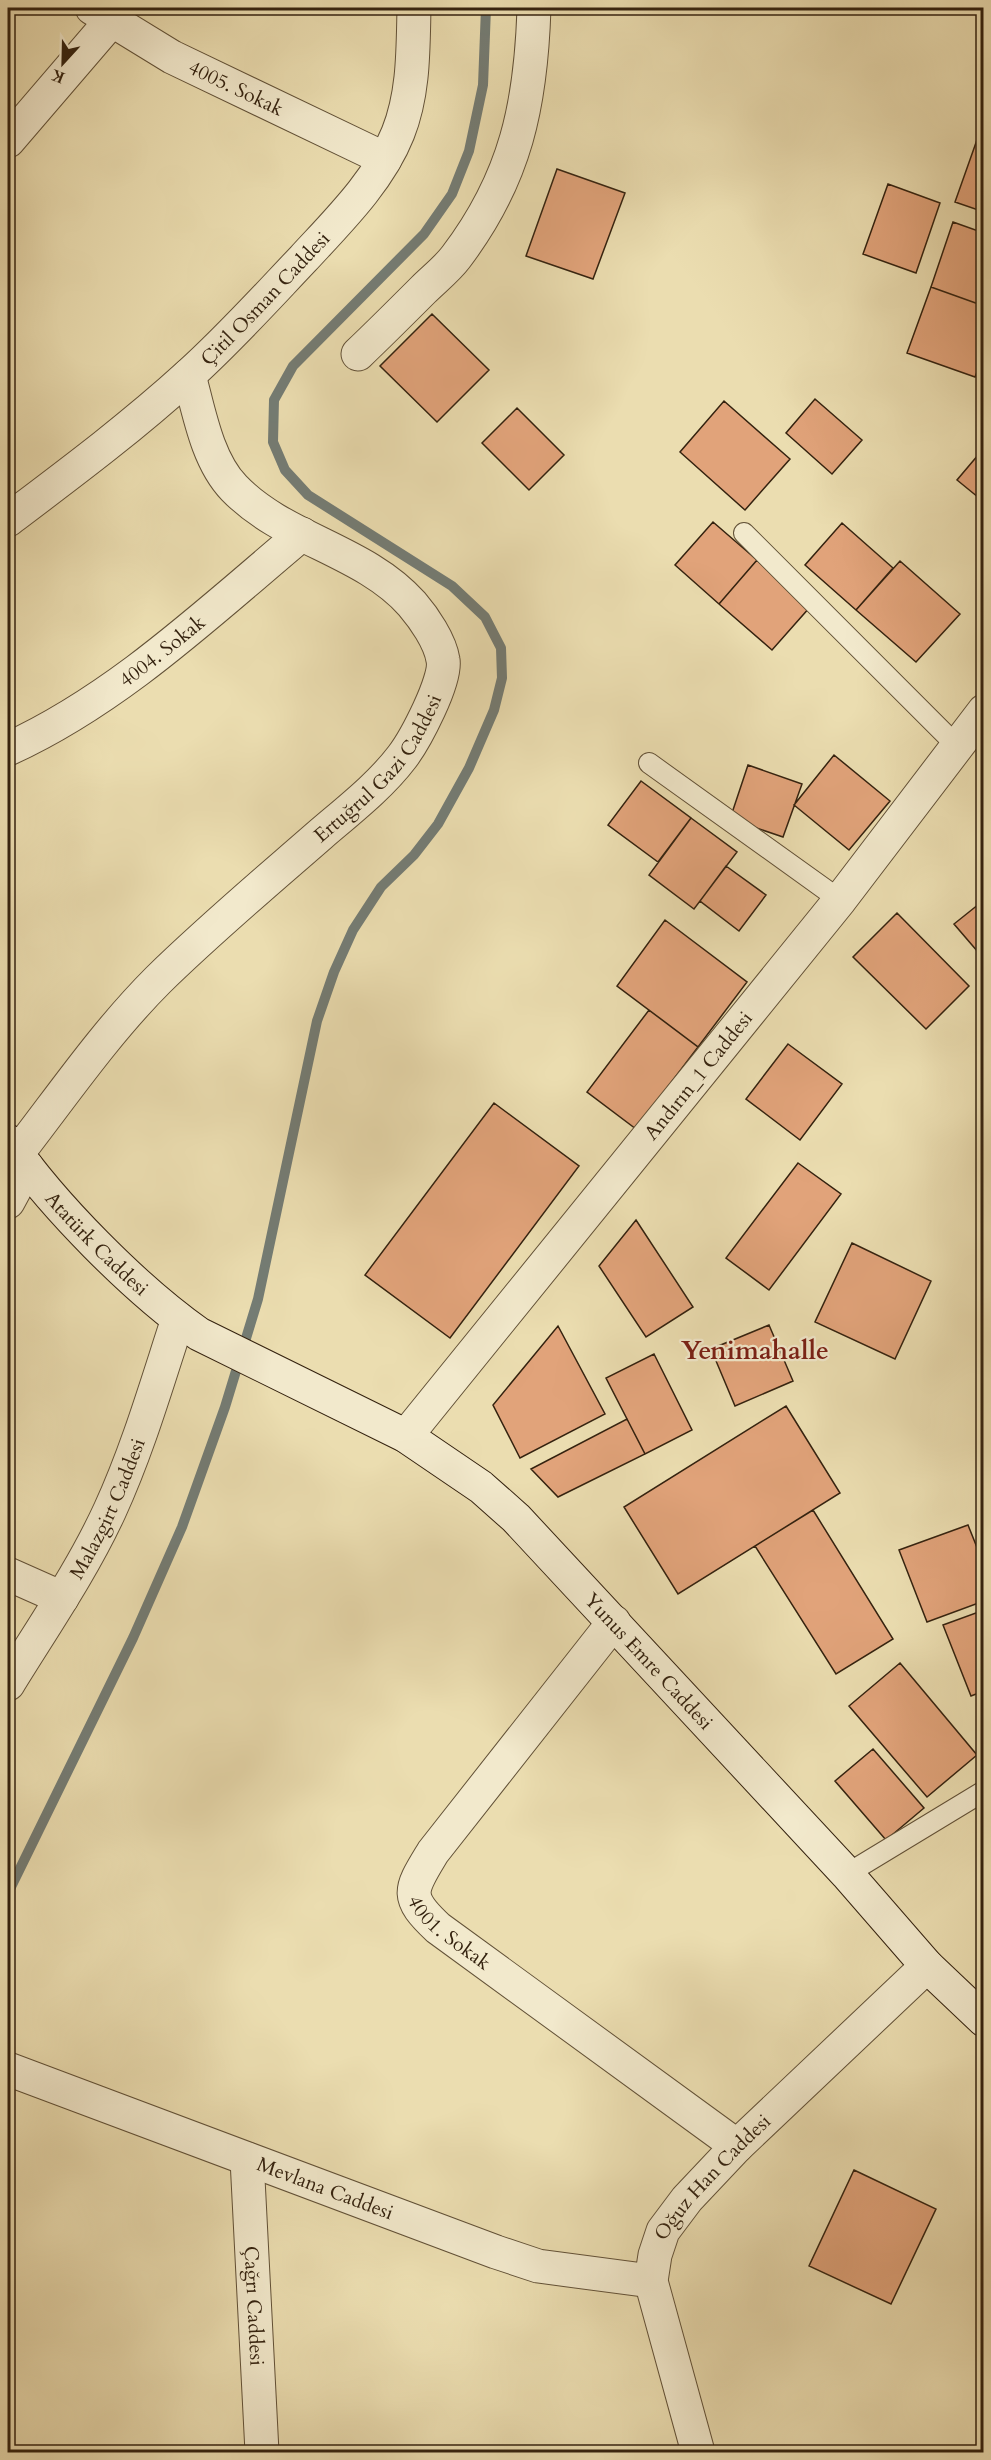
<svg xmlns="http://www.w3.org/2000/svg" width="991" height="2460" font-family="Cardo,serif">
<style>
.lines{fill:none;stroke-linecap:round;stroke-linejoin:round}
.stream{stroke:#747c74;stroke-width:10}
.building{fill:#e1a37a;stroke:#34220f;stroke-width:1.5}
.service-casing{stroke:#625137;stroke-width:22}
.minor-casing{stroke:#625137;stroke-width:35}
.tertiary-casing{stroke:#625137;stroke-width:35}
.secondary-casing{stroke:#34220f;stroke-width:35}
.service{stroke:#f2e9cc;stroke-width:20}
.minor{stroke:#f2e9cc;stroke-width:33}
.tertiary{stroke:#f2e9cc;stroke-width:33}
.secondary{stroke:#f2e9cc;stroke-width:33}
.labels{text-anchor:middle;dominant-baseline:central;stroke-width:4.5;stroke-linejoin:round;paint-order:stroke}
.street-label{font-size:20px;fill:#34220f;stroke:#f2e9cc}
.district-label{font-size:26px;font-weight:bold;fill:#7a1f14;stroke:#f2e9cc}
</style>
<rect width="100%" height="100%" fill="#ebddb0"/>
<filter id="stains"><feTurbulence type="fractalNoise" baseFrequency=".00333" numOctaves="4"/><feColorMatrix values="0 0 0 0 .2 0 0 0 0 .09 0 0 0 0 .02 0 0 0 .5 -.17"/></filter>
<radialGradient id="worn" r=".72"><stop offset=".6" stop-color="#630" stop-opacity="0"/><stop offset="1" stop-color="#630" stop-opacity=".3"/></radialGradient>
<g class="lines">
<path class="stream" d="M8,1893L133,1638L182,1527L225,1407L258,1299L317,1021L334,972L353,930L381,887L414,855L438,824L469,768L494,710L502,678L501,648L485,617L452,586L308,495L285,470L273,442L274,400L293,366L424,234L452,194L469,151L483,85L486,8"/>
</g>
<path class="building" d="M984,120V212L955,202Z
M557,169L625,193L593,279L526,256Z
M888,184L940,203L916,273L863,254Z
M953,222L984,233V306L931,287Z
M931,287L984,306V332L980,341L984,342V354L975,377L907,353Z
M432,314L489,370L437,422L380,366Z
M815,399L862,440L832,474L786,433Z
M724,401L790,459L745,510L680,452Z
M517,408L564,455L529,490L482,443Z
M984,448V502L957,480Z
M713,522L757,560L719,604L675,565Z
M842,523L893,568L856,610L805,565Z
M757,560L810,607L772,650L719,604Z
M900,561L960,614L916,662L856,610Z
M834,755L890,801L849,850L794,805Z
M748,765L802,784L783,837L730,819Z
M641,781L691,818L658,862L608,825Z
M691,818L737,852L694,909L649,875Z
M726,866L766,895L739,931L700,901Z
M984,900V959L954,924Z
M897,913L969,986L926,1029L853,957Z
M665,920L747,982L698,1047L617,986Z
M649,1010L698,1047L636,1129L587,1092Z
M788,1044L842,1084L800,1140L746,1099Z
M494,1103L579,1166L450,1338L365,1275Z
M798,1163L841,1194L769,1290L726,1258Z
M636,1220L693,1307L646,1337L599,1266Z
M852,1243L931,1281L895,1359L815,1322Z
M769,1325L793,1381L735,1406L711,1349Z
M558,1326L605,1414L520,1458L493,1405Z
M654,1354L692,1430L645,1454L606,1378Z
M786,1406L840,1493L678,1594L624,1507Z
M627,1419L645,1454L558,1497L531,1469Z
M813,1510L893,1639L836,1674L755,1546Z
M968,1525L984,1565V1601L927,1622L899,1550Z
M984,1610V1691L971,1696L943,1625Z
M900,1663L977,1755L927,1797L849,1706Z
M873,1749L924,1808L886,1840L835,1781Z
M854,2170L936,2209L891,2304L809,2266Z"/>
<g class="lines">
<defs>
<path id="service" d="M744,533L957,746
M649,763L840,900
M847,1874L984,1791"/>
<g id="minor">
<path id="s1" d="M92,8L172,57L385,159"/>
<path d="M8,141L111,21"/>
<path d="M358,354C380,333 402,311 423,290C434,279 447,269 456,257C516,178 531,104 534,8"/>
<path id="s2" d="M8,749C118,699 210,611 302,534"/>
<path d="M8,1202L27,1167"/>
<path id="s3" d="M614,1622L433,1852C410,1890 404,1896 438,1928L737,2146"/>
</g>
<g id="tertiary">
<path id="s4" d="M8,520C69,474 132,427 189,375C229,339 266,298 303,259C338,221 379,181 398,133C414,93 413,49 414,8"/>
<path id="s5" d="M17,1154C62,1096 105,1033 158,980C210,929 266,882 321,834C349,810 380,786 402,757C415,740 447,680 443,660C440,641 424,618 412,604C364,550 284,540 234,488C207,460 199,412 189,375"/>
<path id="s6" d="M406,1436L840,900L984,711"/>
<path d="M8,1574L62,1598"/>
<path id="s7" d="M8,1684C43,1627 82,1571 110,1510C138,1449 157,1383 178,1319"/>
<path id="s8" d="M8,2069L496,2252L538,2266L651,2281"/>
<path id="s9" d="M247,2159L262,2452"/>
<path id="s10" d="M698,2452L651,2281L655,2255L663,2231L687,2199L737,2146L927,1966"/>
</g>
<g id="secondary">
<path id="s11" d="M8,1141C52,1205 135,1289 199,1334L406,1436L481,1487L516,1518L847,1874L927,1966L984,2020"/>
</g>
</defs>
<use href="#service" class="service-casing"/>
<use href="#minor" class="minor-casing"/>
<use href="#tertiary" class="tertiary-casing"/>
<use href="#secondary" class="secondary-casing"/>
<use href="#service" class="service"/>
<use href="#minor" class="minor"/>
<use href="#tertiary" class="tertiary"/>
<use href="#secondary" class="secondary"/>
</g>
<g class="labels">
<g class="street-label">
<text stroke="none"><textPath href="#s1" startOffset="165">4005. Sokak</textPath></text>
<text stroke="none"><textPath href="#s4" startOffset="340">Çitil Osman Caddesi</textPath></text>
<text stroke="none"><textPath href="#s2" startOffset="183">4004. Sokak</textPath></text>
<text stroke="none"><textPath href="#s5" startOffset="531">Ertuğrul Gazi Caddesi</textPath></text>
<text stroke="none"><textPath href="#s6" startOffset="464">Andırın_1 Caddesi</textPath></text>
<text stroke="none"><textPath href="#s11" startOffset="136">Atatürk Caddesi</textPath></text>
<text stroke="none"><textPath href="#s7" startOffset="202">Malazgirt Caddesi</textPath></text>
<text stroke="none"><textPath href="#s11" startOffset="836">Yunus Emre Caddesi</textPath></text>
<text stroke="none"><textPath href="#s3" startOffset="393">4001. Sokak</textPath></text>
<text stroke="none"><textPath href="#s10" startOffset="302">Oğuz Han Caddesi</textPath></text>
<text stroke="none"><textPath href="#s8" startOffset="339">Mevlana Caddesi</textPath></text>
<text stroke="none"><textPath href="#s9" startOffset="147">Çağrı Caddesi</textPath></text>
</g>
<g class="district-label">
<text x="755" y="1350">Yenimahalle</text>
</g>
</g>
<rect width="991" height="2460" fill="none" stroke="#ebddb0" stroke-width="30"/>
<rect x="9" y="9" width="973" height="2442" fill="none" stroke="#34220f" stroke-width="3"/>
<rect x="15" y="15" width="961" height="2430" fill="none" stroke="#34220f" stroke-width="1.5"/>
<g transform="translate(63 63) rotate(202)" stroke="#f2e9cc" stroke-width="4.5" paint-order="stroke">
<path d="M0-4.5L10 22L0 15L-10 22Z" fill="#34220f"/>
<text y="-9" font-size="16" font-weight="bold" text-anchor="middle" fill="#34220f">K</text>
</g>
<rect width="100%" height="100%" filter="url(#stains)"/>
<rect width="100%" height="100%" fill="url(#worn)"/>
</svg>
